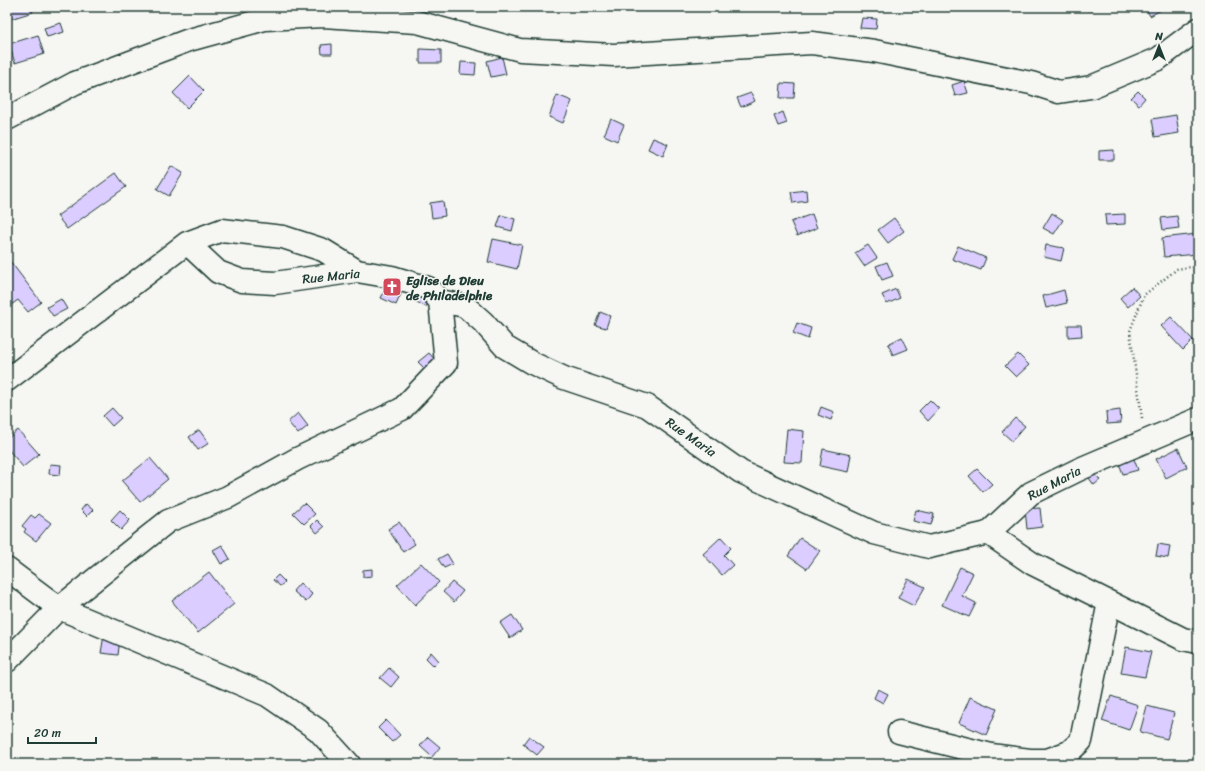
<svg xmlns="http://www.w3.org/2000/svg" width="1205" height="771" viewBox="0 0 1205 771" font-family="Sriracha,sans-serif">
	<rect width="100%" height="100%" fill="#f6f6f2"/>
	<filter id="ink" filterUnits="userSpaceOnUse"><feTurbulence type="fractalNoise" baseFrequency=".025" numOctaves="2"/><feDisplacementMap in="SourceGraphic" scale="8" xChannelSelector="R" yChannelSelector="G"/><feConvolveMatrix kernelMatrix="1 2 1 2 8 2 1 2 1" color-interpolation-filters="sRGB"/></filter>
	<g filter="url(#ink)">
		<path fill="#dbcdff" stroke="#1f3d34" d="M7 7H31L33 12 7 20Z
			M1075 7H1093L1092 11Z
			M1145 7H1159L1161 10 1150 16Z
			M862 18 877 19 876 29 860 28Z
			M61 23 64 32 47 37 44 28Z
			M38 35 44 54 15 63 9 44Z
			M332 44V54H322L321 45Z
			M420 49 441 50V63H420Z
			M502 57 506 74 491 77 487 61Z
			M461 62 476 63 475 75 460 74Z
			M190 76 204 91 187 108 173 93Z
			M964 81 968 93 955 96 952 85Z
			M781 83 795 84 794 98H780Z
			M1138 91 1145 98 1139 105 1131 98Z
			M751 93 755 101 741 107 737 98Z
			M557 95 572 101 563 123 549 117Z
			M783 112 787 123 778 126 774 116Z
			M1176 115 1179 133 1155 137 1152 119Z
			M611 119 624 125 617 141 604 135Z
			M653 138 668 144 663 156 648 149Z
			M1114 150V160H1099V151Z
			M171 166 183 173 169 196 157 189Z
			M116 173 126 187 67 229 57 216Z
			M806 190 807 201 793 203 791 192Z
			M443 201 445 216 432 218 430 203Z
			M1052 213 1063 220 1054 234 1043 228Z
			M812 214 817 228 797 236 791 222Z
			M1125 214V224L1106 225 1105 215Z
			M501 215 515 219 512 231 497 227Z
			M1177 216 1179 228 1163 230 1161 218Z
			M894 218 904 231 888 243 878 230Z
			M1197 234 1198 254 1164 257 1162 238Z
			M493 239 522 245 517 269 488 262Z
			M868 245 877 258 864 266 855 253Z
			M1046 245 1064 248 1061 261 1044 257Z
			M958 246 986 258 981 270 952 259Z
			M7 257 41 302 28 312 18 300 7 308Z
			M887 262 893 276 882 280 876 266Z
			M390 280 404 287 396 305 381 298Z
			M422 287 433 293 426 307 415 301Z
			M1132 287 1140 296 1128 307 1120 298Z
			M896 289 900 298 887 304 882 295Z
			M1064 290 1067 303 1046 308 1043 296Z
			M61 299 67 309 53 316 47 307Z
			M600 312 610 316 606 328 595 325Z
			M1171 317 1193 340 1183 350 1161 326Z
			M797 323 811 328 808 339 793 333Z
			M1068 325H1081L1082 336 1068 337Z
			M902 337 908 349 893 355 888 344Z
			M429 353 436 361 425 369 418 362Z
			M1018 354 1029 365 1016 377 1005 366Z
			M930 400 939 409 928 421 919 411Z
			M821 407 834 412 831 420 818 415Z
			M112 408 121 418 112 426 103 416Z
			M1120 410 1121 423 1107 424 1106 412Z
			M298 413 308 426 298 434 288 422Z
			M1015 418 1025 426 1012 441 1002 432Z
			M787 429 804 431 802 463 784 462Z
			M18 430 39 454 23 467 7 448V439Z
			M199 430 209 443 198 450 189 437Z
			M1178 448 1187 467 1166 478 1156 459Z
			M823 449 851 455 848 472 820 466Z
			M150 458 168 479 140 502 122 481Z
			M1134 459 1138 470 1123 474 1119 463Z
			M50 464 61 465 60 475 49 474Z
			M977 469 992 484 983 492 969 476Z
			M1092 469 1100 480 1094 485 1086 474Z
			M304 503 315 514 304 524 293 513Z
			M86 504 93 510 87 516 81 510Z
			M1040 508 1042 527 1027 529 1025 509Z
			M120 510 130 520 121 530 111 520Z
			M916 510 934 514 931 525 913 521Z
			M39 514 51 523 36 541 24 532 26 529 22 526 31 515 35 518Z
			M317 520 324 527 317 533 311 526Z
			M399 522 415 544 403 552 388 529Z
			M721 537 731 548 724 555 733 565 722 575 703 554Z
			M800 538 820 551 807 569 788 556Z
			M1158 544 1170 546 1168 558 1156 556Z
			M222 545 230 559 221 564 213 550Z
			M447 554 453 564 444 568 438 559Z
			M421 563 439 582 415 605 397 585Z
			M960 567 973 573 962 596 976 603 969 617 942 605Z
			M372 569V576L363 577V570Z
			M209 572 234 604 198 633 172 601Z
			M278 575 285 582 280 586 273 580Z
			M908 579 925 587 914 606 898 598Z
			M452 582 463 591 454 602 443 592Z
			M300 583 312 594 306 602 293 591Z
			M512 615 522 630 510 638 500 623Z
			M105 629 121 631 118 655 101 653Z
			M1126 647 1151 652 1145 677 1121 673Z
			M431 652 439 661 434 666 426 658Z
			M389 668 399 677 391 687 380 678Z
			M878 689 888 694 883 703 874 698Z
			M1111 696 1138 705 1129 730 1102 721Z
			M970 697 997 709 986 735 959 723Z
			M1147 706 1174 713 1167 739 1140 732Z
			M386 720 400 735 392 742 378 728Z
			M529 736 544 747 537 755 523 744Z
			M428 737 440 747 432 757 420 746Z"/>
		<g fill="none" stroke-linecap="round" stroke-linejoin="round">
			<g stroke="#1f3d34" stroke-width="25">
				<path id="minor" d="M7 119 75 83 189 40 265 19 323 16 417 22 520 50 614 55 812 43 874 51 1031 83 1059 92 1091 87 1158 59 1198 29
					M187 243 218 272 242 281 275 283 357 271 392 277 428 288 440 301 465 306 483 322 505 347 532 363 564 378 647 406 741 472 874 533 929 547 988 533 1031 493 1080 469 1198 419
					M7 380 187 243 222 230 283 237 323 250 357 271
					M988 533 1033 564 1183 639 1198 642
					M7 569 59 608 267 695 318 730 349 764
					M7 661 59 608 168 521 228 497 297 459 402 409 446 363 440 301
					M899 732 991 755 1030 760H1047L1069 752 1081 741 1109 602"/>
			</g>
			<path stroke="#1f3d34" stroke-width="2.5" stroke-dasharray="1 3" stroke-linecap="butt" d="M1142 418 1130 331 1144 295 1177 269 1198 266"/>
			<use href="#minor" stroke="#f6f6f2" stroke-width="22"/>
		</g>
	</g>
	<defs>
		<g id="church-square" transform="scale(1)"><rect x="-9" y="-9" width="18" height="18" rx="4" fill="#d1495b" stroke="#f6f6f2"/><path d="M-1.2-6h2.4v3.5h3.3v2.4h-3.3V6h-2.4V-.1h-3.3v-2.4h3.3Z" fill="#fff"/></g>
	</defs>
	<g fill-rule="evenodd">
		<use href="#church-square" x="392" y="287"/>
	</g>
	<g text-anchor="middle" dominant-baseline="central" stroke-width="3" stroke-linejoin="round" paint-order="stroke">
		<g font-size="13" fill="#1f3d34" stroke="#f6f6f2">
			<text transform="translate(331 276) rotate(-6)">Rue Maria</text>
			<text transform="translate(691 437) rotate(35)">Rue Maria</text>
			<text transform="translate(1054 483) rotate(-28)">Rue Maria</text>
		</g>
		<g font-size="13" font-weight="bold" fill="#1f3d34" stroke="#f6f6f2" text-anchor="start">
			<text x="406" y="280">Eglise de Dieu<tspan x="406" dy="15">de Philadelphie</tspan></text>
		</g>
	</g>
	<rect width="1205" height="771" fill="none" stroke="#f6f6f2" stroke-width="24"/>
	<rect x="12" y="12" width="1181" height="747" fill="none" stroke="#1f3d34" stroke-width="1.5" filter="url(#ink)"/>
	<g transform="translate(1159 46)" stroke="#f6f6f2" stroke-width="3" paint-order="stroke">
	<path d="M0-3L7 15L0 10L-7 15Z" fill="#1f3d34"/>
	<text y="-6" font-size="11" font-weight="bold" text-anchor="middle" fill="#1f3d34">N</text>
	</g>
	<path d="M28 737v6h68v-6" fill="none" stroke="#1f3d34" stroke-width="2"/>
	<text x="34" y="737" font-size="12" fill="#1f3d34" stroke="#f6f6f2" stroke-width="3" paint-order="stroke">20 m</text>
</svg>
